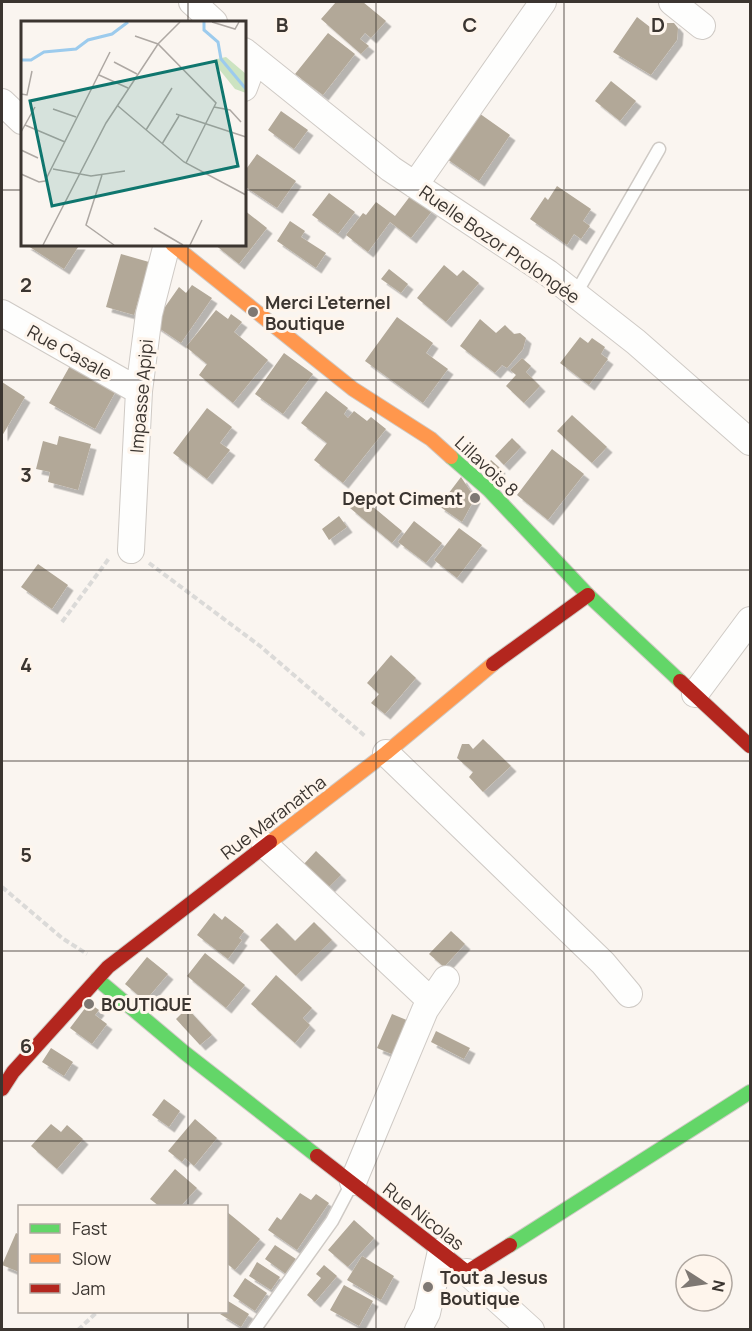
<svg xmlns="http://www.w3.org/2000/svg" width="752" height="1331" viewBox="0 0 752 1331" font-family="Manrope,sans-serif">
	<defs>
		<filter id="shadow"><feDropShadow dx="5.5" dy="5.5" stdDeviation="0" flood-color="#0004"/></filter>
	</defs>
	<rect width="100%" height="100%" fill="#faf5f0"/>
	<path fill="#b2a898" filter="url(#shadow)" d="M336 2H363L386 21 371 38 365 33 360 39 369 46 361 54 321 19Z
		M637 17 659 34 664 23H674L678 28 677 40 651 75 613 52Z
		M328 33 355 54 323 95 295 74Z
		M611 81 636 101 620 121 595 101Z
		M281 111 308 130 294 149 268 130Z
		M476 111 510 135 479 181 444 157Z
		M257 154 296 181 277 208 244 186V172Z
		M557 186 591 209 583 221 590 226 581 239 574 234 567 245 530 219 545 197 548 200Z
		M329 193 355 212 338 234 312 215Z
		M411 195 432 211 411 238 390 222 368 252 346 235 363 213 366 215 376 202 395 216Z
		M244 210 267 228 239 264 214 244H244Z
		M290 221 305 231 301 237 326 253 316 268 277 241Z
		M25 244H80L64 269Z
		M121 254 149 262 134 315 106 307Z
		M444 265 457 276 463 270 479 283 446 322 417 298Z
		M389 269 408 284 401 293 381 279Z
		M192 285 212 298 181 343 153 324 179 287 186 293Z
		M216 310 228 319 231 314 242 322 234 332 268 360 233 403 199 375 207 364 186 347Z
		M397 317 433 343 426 353 448 369 423 403 365 361Z
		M480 319 496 333 505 325 514 334 520 333 526 338 523 349 507 368 502 365 495 373 460 346Z
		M580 337 588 343 592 338 605 347 601 354 608 359 589 385 560 363Z
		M284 353 313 374 283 414 255 394Z
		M522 358 531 366 526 372 540 386 524 403 506 386 516 375 510 370Z
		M71 364 117 389 95 429 49 403Z
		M2 382 25 397 2 436Z
		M326 391 348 408 344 414 348 418 354 411 367 421 371 417 386 429 343 483 314 460 327 443 301 423Z
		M207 408 232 427 220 443 230 450 207 479 173 453Z
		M572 415 607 447 592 463 557 431Z
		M59 436 91 444 78 490 48 482 50 472 36 469 43 441 57 445Z
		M512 438 521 447 504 465 495 456Z
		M552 449 584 474 548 520 517 495Z
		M491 460 500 468 493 477 484 469Z
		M461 477 475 498 462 522 439 506Z
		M360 496 402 531 392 543 350 508Z
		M339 516 347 527 329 540 322 529Z
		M414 521 442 543 426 563 398 542Z
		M459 528 482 545 457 578 434 560Z
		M38 564 68 585 52 609 21 587Z
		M391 655 416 678 385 714 371 703 379 694 367 683Z
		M483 739 511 766 483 792 469 777 473 772 457 758 462 744H469L473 749Z
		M316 851 341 875 327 889 303 865Z
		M214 913 222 920 225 916 244 931 239 938 242 940 228 959 197 935Z
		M314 922 332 940 296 976 260 940 277 923 295 941Z
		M451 931 465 944 444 967 429 954Z
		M205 953 245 985 226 1008 187 976Z
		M147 957 168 974 145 1001 125 984Z
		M276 975 312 1008 303 1018 310 1025 295 1043 251 1004Z
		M89 1003 99 1010 95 1015 107 1024 92 1044 70 1028Z
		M187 1008 212 1035 200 1045 176 1019Z
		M392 1014 409 1021 394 1055 377 1048Z
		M436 1031 470 1048 464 1059 431 1042Z
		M51 1048 73 1062 64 1076 42 1062Z
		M164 1099 180 1111 169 1127 152 1115Z
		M195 1119 217 1138 194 1166 185 1158 182 1162 168 1151Z
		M51 1124 61 1132 67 1125 83 1139 57 1169 31 1146Z
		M175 1169 197 1188 181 1206H159L150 1199Z
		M300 1193 311 1200 316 1194 329 1203 297 1250 268 1230 277 1217 281 1220Z
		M226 1211 260 1239 235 1270 226 1263Z
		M354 1220 374 1238 348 1267 328 1250Z
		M16 1233 20 1235 19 1272 2 1265Z
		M275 1245 296 1259 286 1274 265 1259Z
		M362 1256 394 1276 381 1300 347 1280Z
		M257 1262 280 1277 271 1290 249 1276Z
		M324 1265 337 1276 315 1302 307 1295 321 1278 316 1274Z
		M245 1278 267 1293 255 1311 233 1296Z
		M344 1285 373 1301 359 1326 330 1310Z
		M228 1301 249 1314 241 1327 220 1314 226 1312Z"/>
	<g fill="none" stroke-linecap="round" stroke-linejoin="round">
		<g stroke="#cfcac5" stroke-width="15">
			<path id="lane" d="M575 295 659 149
				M254 1330 332 1221 352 1183"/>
		</g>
		<g stroke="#cfcac5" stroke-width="28">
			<path id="street" d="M192 2 214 22
				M672 2 702 26
				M244 51 391 169 548 273 636 342 750 442
				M244 88 254 61
				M2 102 22 121
				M415 185 543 2
				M2 313 139 391
				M131 550 139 391 149 314 167 244
				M695 694 750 620
				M386 753 603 963 629 994
				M265 845 431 1001
				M353 1182 425 1010 446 979
				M467 1272 531 1330
				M418 1330 427 1313 441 1251"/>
		</g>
		<g stroke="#cfcac5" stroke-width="16">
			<path id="fast" d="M451 457 489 490 588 595 680 681
				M97 979 185 1053 317 1156
				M510 1245 750 1092"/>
		</g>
		<g stroke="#cfcac5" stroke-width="16">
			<path id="slow" d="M172 244 353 389 431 439 451 457
				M270 842 386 753 493 664"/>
		</g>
		<g stroke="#cfcac5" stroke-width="16">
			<path id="jam" d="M493 664 588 595
				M680 681 750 746
				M2 1089 13 1072 108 967 270 842
				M317 1156 467 1272 510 1245"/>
		</g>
		<path stroke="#dbdad8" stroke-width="4" stroke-dasharray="6 3" stroke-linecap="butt" d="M149 563 260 646 365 736
			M62 622 110 557
			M2 887 62 938 87 954
			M78 1330 97 1312"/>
		<use href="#lane" stroke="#fefefd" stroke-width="12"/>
		<use href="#street" stroke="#fefefd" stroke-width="26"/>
		<use href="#fast" stroke="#63d668" stroke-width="14"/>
		<use href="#slow" stroke="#ff974d" stroke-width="14"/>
		<use href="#jam" stroke="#b3261e" stroke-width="14"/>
	</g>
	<path fill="none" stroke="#3b3530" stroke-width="1.5" stroke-opacity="0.55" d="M188 2V22M376 2V1330M564 2V1330M2 190H22M244 190H750M188 244V1206M2 380H750M2 570H750M2 761H750M2 951H750M2 1141H750M188 1312V1330"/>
	<g fill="#7e7873" stroke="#fef5ec" stroke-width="2">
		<circle cx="253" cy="312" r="6"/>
		<circle cx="475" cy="498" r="6"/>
		<circle cx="89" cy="1004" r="6"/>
		<circle cx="428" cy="1287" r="6"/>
	</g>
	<g text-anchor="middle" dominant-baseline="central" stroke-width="6" stroke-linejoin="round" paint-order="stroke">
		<g font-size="18" fill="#3b3530" stroke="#fef5ec">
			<text transform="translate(500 244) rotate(35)">Ruelle Bozor Prolongée</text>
			<text transform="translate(70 352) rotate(29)">Rue Casale</text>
			<text transform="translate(141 396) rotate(-85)">Impasse Apipi</text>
			<text transform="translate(487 466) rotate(43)">Lillavois 8</text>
			<text transform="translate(273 817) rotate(-37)">Rue Maranatha</text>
			<text transform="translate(424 1216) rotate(38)">Rue Nicolas</text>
		</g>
		<g font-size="18" font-weight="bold" fill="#3b3530" stroke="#fef5ec" text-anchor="start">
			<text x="265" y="302">Merci L'eternel<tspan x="265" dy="21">Boutique</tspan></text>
			<text x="463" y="498" text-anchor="end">Depot Ciment</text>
			<text x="101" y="1004">BOUTIQUE</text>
			<text x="440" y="1277">Tout a Jesus<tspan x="440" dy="21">Boutique</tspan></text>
		</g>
	</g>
	<g transform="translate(21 21)">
		<rect width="225" height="225" fill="#faf5f0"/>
		<path d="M205 36 225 53V72L214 68 194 43 196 38Z" fill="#cce3c1"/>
		<path fill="none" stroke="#9ccbed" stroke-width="3" d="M183 1V9L197 21 200 38 225 68M0 39H10L23 31 55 28 67 19 91 13 107 1"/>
		<path fill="none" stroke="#aea8a3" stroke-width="1.5" d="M191 1 214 8 218 1M114 15 137 23 195 82 165 142M93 41 116 53M78 54 107 67M0 73 6 74 11 50M97 85 163 141 225 174M193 86 209 89 220 101M32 88 55 96M155 93 225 116M4 104 44 121M125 109 151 67M0 111 14 86M141 123 158 95M0 129 17 137M32 148 70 155 104 150M0 153 18 161 24 160 89 31M81 154 65 204 93 224M133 207 162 224M22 224 85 102 137 23 159 1M169 224 181 199"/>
		<path fill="#0f766e" fill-opacity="0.15" stroke="#0f766e" stroke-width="3" d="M195 40 217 145 31 185 9 80Z"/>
		<rect width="225" height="225" fill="none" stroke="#3b3530" stroke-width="3"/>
	</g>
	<g font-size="20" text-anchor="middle" font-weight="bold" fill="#3b3530" stroke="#fef5ec" stroke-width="6" stroke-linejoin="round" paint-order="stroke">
		<text x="282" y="32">B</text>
		<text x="470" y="32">C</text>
		<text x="658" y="32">D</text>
		<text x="26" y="292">2</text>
		<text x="26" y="482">3</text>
		<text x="26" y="672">4</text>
		<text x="26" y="862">5</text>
		<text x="26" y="1053">6</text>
	</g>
	<rect width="752" height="1331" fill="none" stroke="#3b3530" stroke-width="6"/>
	<rect x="18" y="1205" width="210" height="108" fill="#fef5ec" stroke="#b0a8a1" stroke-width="1.5"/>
	<rect x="30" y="1224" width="30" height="9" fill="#63d668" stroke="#b0a8a1" stroke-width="1.5"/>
	<text x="72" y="1235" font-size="18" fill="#3b3530">Fast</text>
	<rect x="30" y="1254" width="30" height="9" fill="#ff974d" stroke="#b0a8a1" stroke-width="1.5"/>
	<text x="72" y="1265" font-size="18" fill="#3b3530">Slow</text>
	<rect x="30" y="1284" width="30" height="9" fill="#b3261e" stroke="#b0a8a1" stroke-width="1.5"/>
	<text x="72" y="1295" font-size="18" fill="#3b3530">Jam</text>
	<g transform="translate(704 1283) rotate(102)"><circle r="28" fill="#fef5ec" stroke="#b0a8a1" stroke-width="1.5"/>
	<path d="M0-4.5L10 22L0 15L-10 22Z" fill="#7e7873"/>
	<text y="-9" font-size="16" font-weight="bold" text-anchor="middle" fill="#3b3530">N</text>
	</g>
</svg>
